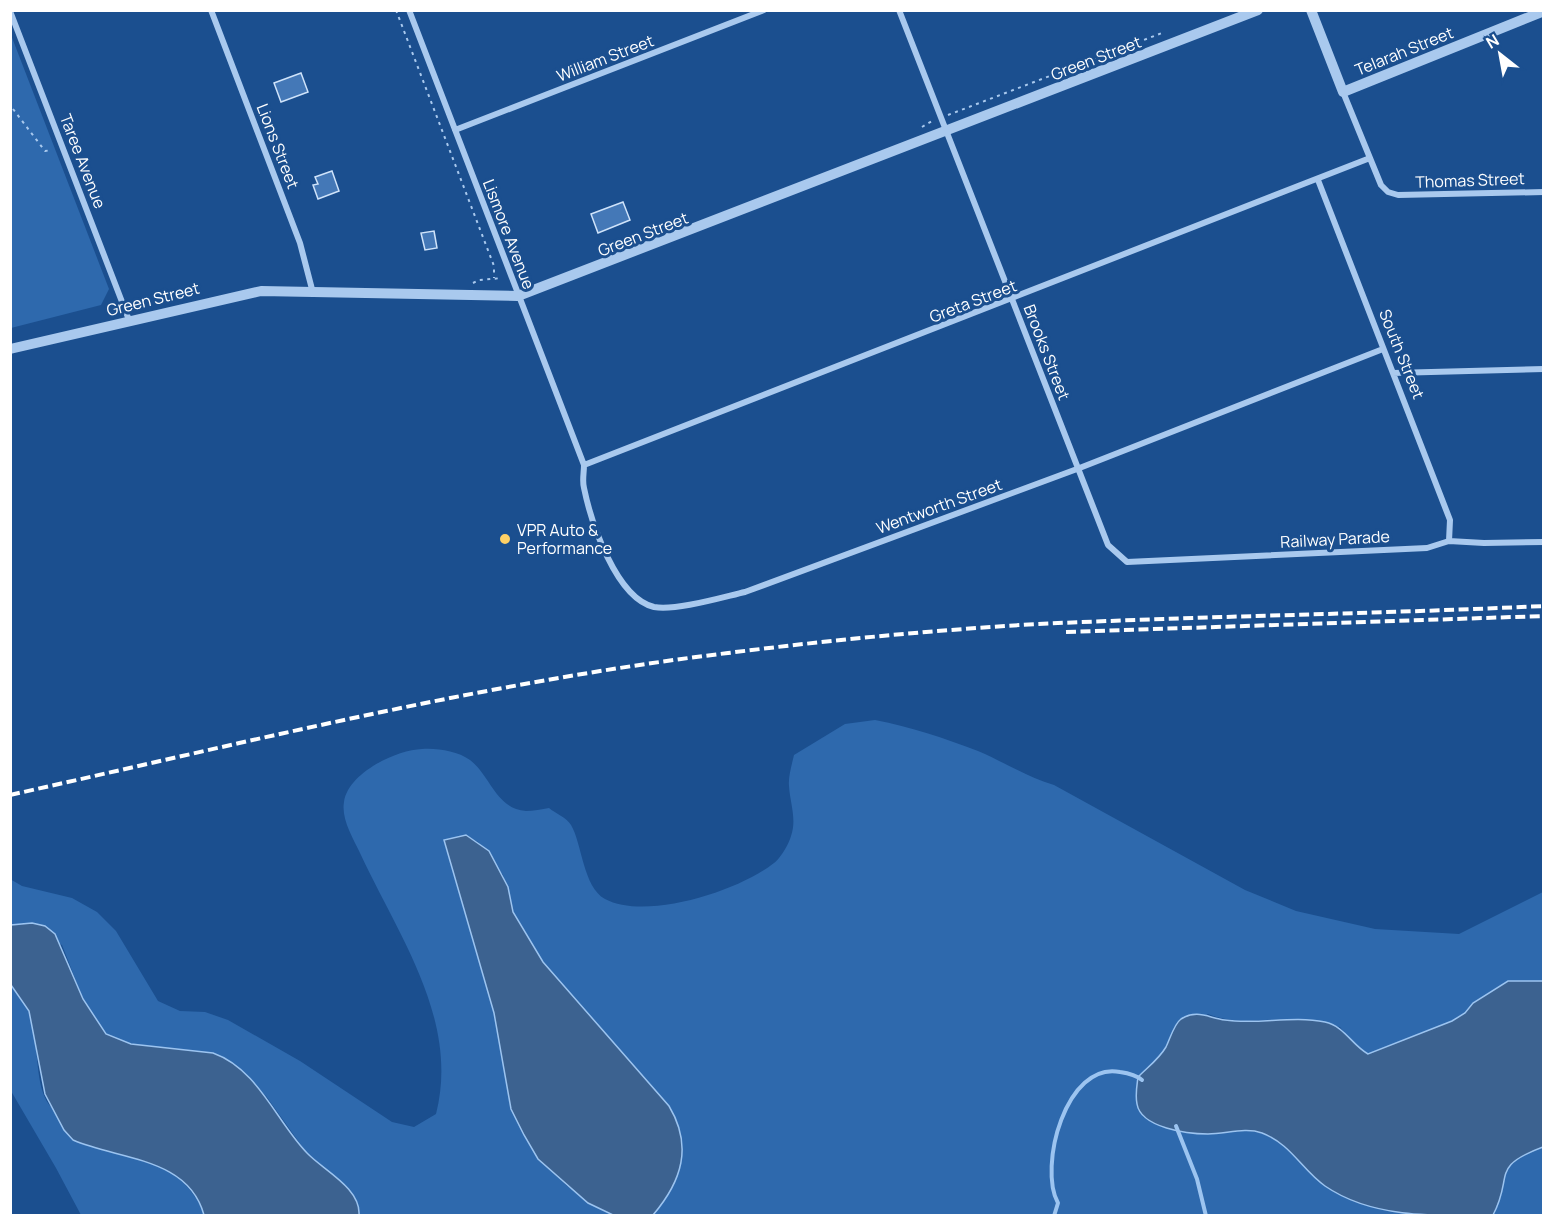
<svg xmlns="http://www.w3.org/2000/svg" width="1554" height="1226" viewBox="0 0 1554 1226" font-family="Manrope,sans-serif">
	<rect width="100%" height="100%" fill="#1b4f8f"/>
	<path fill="#2e69ad" d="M11 35 109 289 101 305 11 328Z
		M875 720C911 727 944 738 978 751 1004 762 1027 777 1054 785L1245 890 1296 911 1375 929 1459 934 1543 892V981H1508L1473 1003 1465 1013 1452 1021 1368 1054 1356 1048 1340 1027C1324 1025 1308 1021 1293 1020 1263 1018 1237 1026 1208 1014L1167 1045 1159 1057 1138 1077 1143 1117C1163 1127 1187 1134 1209 1134 1227 1134 1246 1127 1263 1134 1292 1145 1303 1171 1326 1186 1352 1204 1386 1208 1416 1215H653C682 1181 693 1146 669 1106L543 962 513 912 503 875 478 842 466 836 444 841 494 1013 511 1109 538 1159 567 1186 613 1215H359L354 1198 345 1186 306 1152 266 1096 213 1053 131 1044 106 1034 83 999 62 945 19 924 11 925 10 879 22 886 72 898 97 912 116 931 158 1001 180 1011 205 1012 228 1020 300 1061 392 1122 414 1127 436 1114C460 1020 398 935 360 853 353 838 341 819 344 802 348 773 396 750 422 749 438 748 457 751 470 760 490 775 496 809 526 811 533 811 542 809 549 808 555 813 567 818 571 825 582 843 583 887 605 899 646 921 739 891 774 863 780 859 789 844 791 836 797 819 790 803 789 786 788 777 792 764 794 755L845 724Z
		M11 985C48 1014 27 1083 52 1108 62 1117 104 1149 115 1153 126 1158 140 1158 151 1162 174 1170 197 1192 204 1215H81L56 1168 11 1091Z
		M1543 1147V1215L1493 1216C1514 1176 1489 1167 1543 1147Z"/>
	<path fill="#3c6290" stroke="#9cc4f0" stroke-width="1.5" d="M466 835 489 851 508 887 513 912 543 962 669 1106C693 1146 682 1181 653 1215H613L588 1203 538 1159 524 1135 511 1109 494 1013 444 840Z
		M32 923 45 926 55 934 83 999 106 1034 131 1044 213 1053C258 1069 276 1121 307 1153 323 1170 361 1188 359 1215H204C188 1157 119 1160 73 1140L64 1130 45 1094 29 1011 11 985V925Z
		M1508 981H1543V1147C1489 1167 1514 1176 1493 1215 1438 1216 1373 1219 1325 1186 1302 1170 1291 1144 1262 1133 1245 1127 1226 1134 1208 1134 1188 1134 1141 1128 1137 1104 1135 1095 1137 1085 1138 1077 1148 1067 1159 1059 1166 1047 1170 1039 1174 1024 1181 1019 1197 1009 1209 1018 1225 1020 1258 1025 1292 1015 1325 1022 1344 1026 1352 1045 1368 1054L1452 1021 1465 1013 1473 1003Z"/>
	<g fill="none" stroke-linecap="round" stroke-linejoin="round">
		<path stroke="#9cc4f0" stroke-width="4" d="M1176 1126 1197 1179 1206 1216
			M1054 1216 1058 1203C1038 1167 1066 1061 1120 1072 1127 1073 1136 1075 1142 1080"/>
	</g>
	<path fill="#4478b7" stroke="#cfe3fa" stroke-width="1.5" d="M301 73 308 92 281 102 274 83Z
		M332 171 339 191 318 199 313 185 318 184 315 177Z
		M623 202 630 220 598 233 591 214Z
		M434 231 437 248 425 250 421 233Z"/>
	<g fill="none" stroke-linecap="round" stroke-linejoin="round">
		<path stroke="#a9c9ee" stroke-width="2" stroke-dasharray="3 4.5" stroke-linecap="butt" d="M396 10 494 266V278
			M13 109 45 151 52 150
			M948 115 1162 33
			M922 127 932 121
			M473 283 479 280 502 278"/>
		<path stroke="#a9c9ee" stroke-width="6" d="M211 10 300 243 313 293
			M409 10 584 465C584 473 582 481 584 488 591 522 616 598 654 607 676 611 723 597 745 592L1077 469 1383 349
			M899 10 1108 545 1127 562 1427 548 1449 541 1484 543 1544 542
			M10 11 129 320
			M1343 92 1381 185 1388 192 1398 195 1544 192
			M455 130 764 10
			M1318 180 1450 520 1449 541
			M1393 373 1544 369
			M584 465 1370 158"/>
		<path stroke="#a9c9ee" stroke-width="10" d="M1311 10 1343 92 1544 11
			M10 349 261 291 518 296 1258 10"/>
		<path stroke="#fff" stroke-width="4" stroke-dasharray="10 4.5" stroke-linecap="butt" d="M1066 632 1544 616
			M10 795C248 742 486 682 728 653 831 640 934 630 1038 624 1206 616 1375 614 1544 606"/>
	</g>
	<circle fill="#ffd166" stroke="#1b4f8f" stroke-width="2" cx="505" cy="539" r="6"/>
	<g text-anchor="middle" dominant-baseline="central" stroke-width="6" stroke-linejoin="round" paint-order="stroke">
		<g font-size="16" fill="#fff" stroke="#1b4f8f">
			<text transform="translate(1404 51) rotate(-22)">Telarah Street</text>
			<text transform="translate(605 58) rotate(-21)">William Street</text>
			<text transform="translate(1096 58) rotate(-21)">Green Street</text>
			<text transform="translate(278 146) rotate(69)">Lions Street</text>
			<text transform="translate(83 161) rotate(69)">Taree Avenue</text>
			<text transform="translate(1470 180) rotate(-2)">Thomas Street</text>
			<text transform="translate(509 234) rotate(69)">Lismore Avenue</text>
			<text transform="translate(643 234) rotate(-21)">Green Street</text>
			<text transform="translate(153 299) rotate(-14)">Green Street</text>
			<text transform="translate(973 301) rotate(-21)">Greta Street</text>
			<text transform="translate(1047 352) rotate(69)">Brooks Street</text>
			<text transform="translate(1402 354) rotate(68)">South Street</text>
			<text transform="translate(939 506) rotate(-20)">Wentworth Street</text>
			<text transform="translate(1335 539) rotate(-3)">Railway Parade</text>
		</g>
		<g font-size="16" fill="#fff" stroke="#1b4f8f" text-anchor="start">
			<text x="517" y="530">VPR Auto &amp;<tspan x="517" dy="18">Performance</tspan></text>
		</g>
	</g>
	<rect width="1554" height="1226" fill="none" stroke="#ffffff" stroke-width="24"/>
	<g transform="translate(1500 54) rotate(329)" stroke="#1b4f8f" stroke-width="4.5" paint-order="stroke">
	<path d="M0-4.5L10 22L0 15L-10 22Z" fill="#ffffff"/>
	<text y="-9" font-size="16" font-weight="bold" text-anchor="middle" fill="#ffffff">N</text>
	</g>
</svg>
